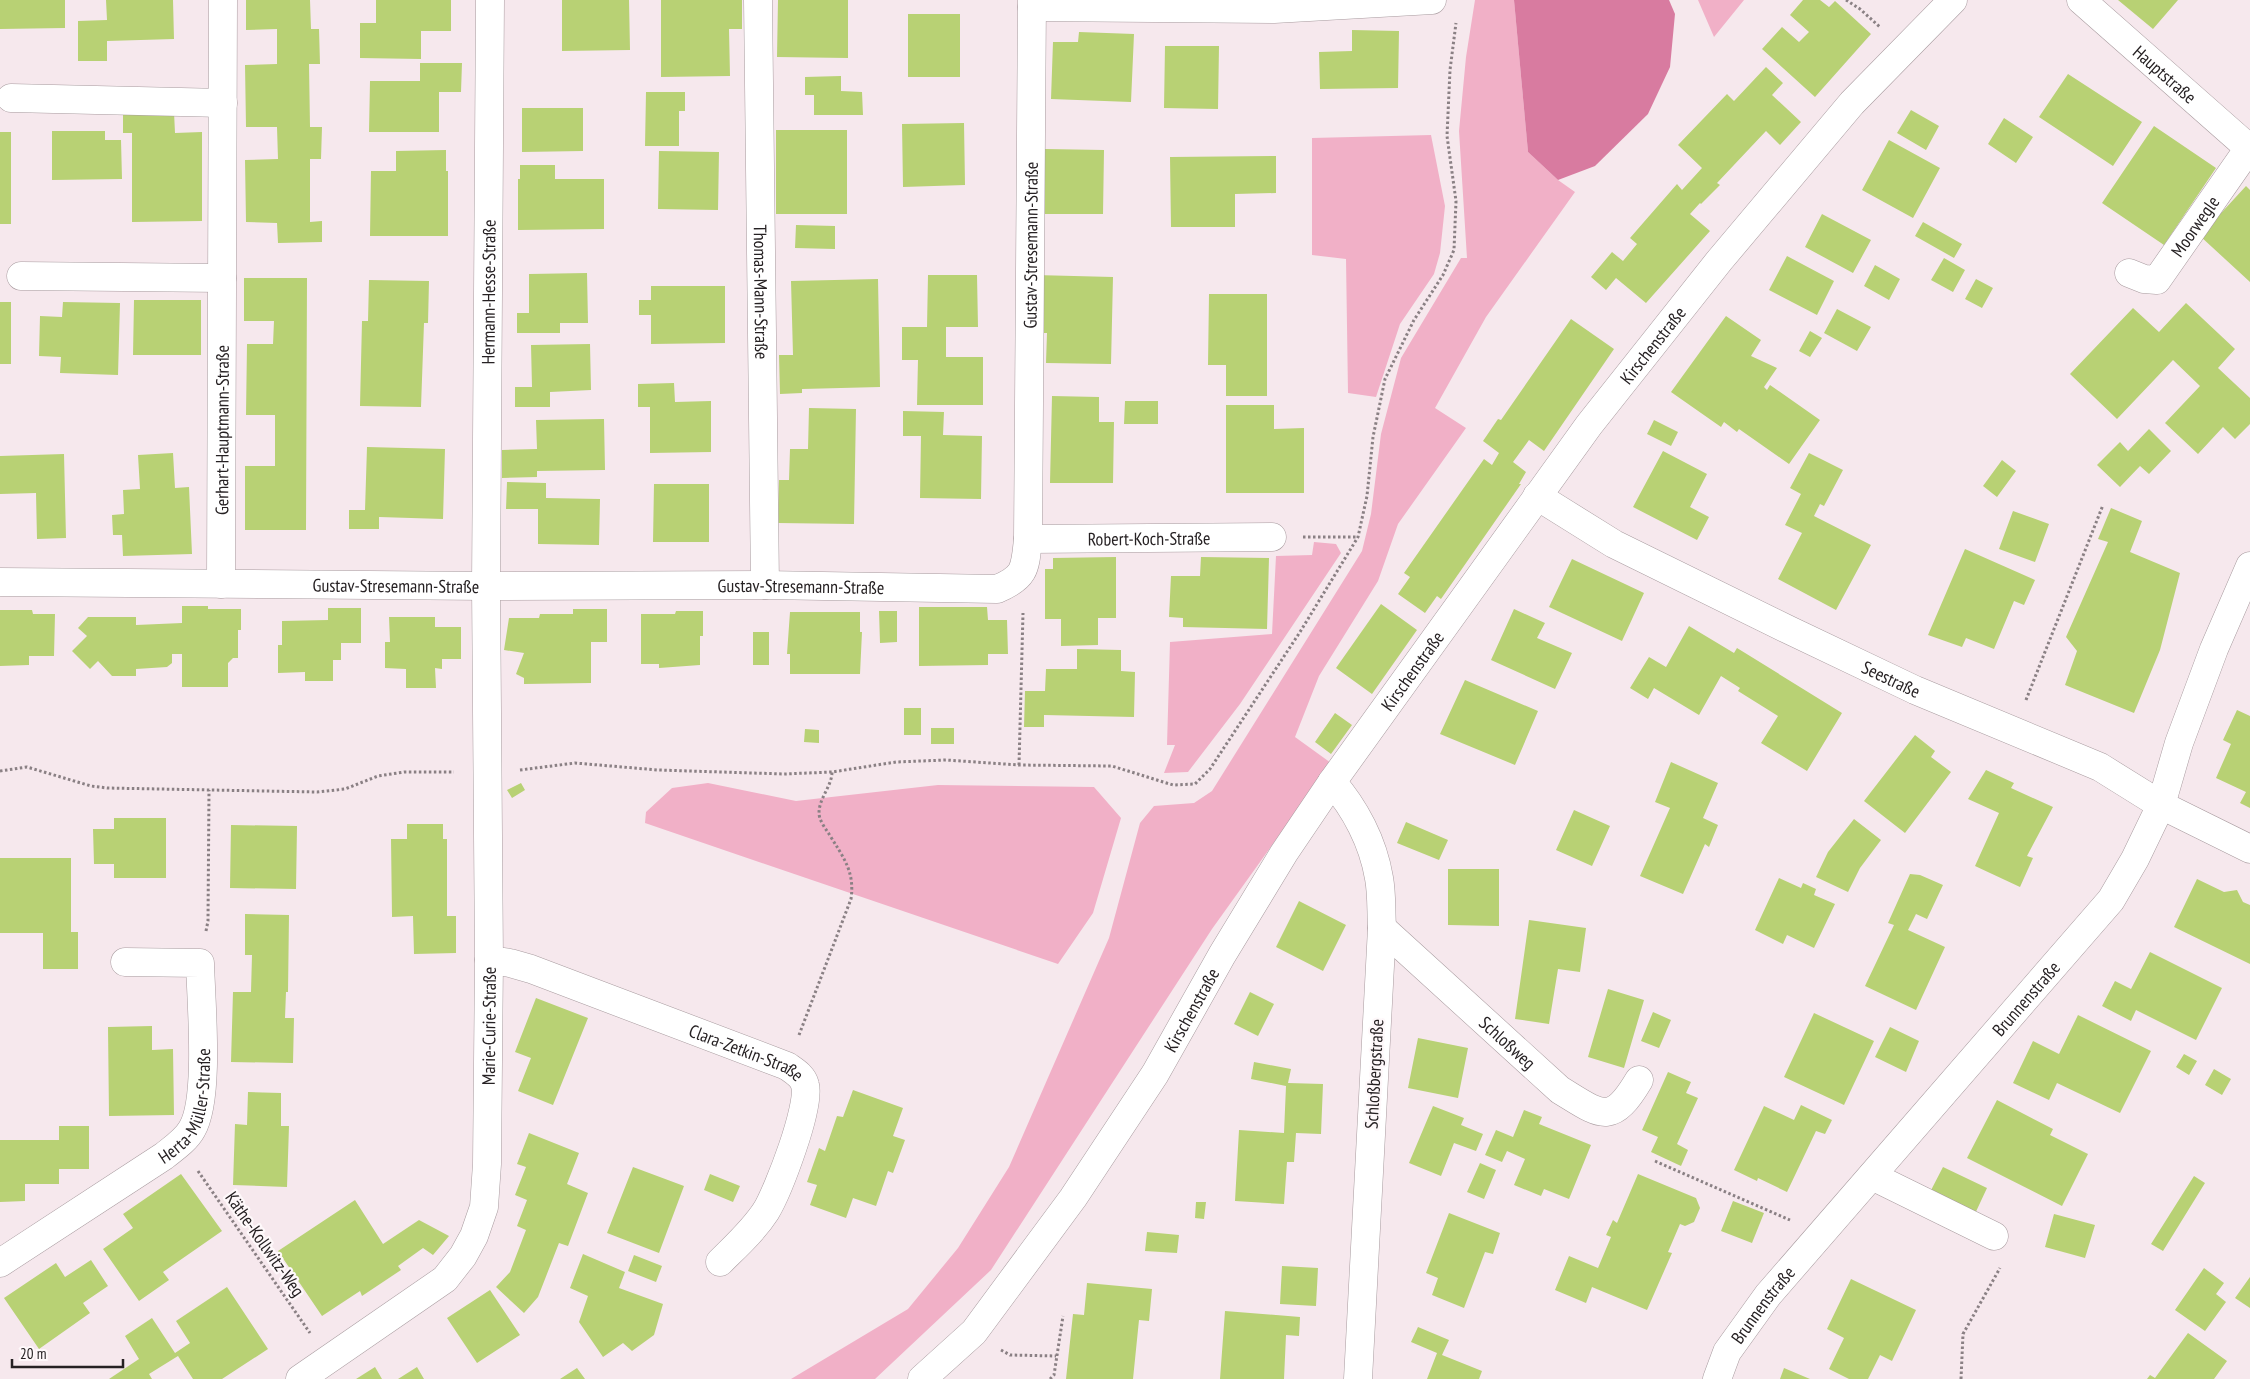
<svg xmlns="http://www.w3.org/2000/svg" width="2250" height="1379" viewBox="0 0 2250 1379" font-family="'PT Sans Narrow',sans-serif">
	<rect width="100%" height="100%" fill="#f6e8ed"/>
	<path fill="#f1b0c7" d="M1475 0H1514L1528 152 1558 180 1575 192 1486 317 1435 408 1466 428 1398 524 1378 581 1319 676 1295 737 1331 763 1212 929 991 1270 875 1379H791L908 1309 958 1248 1009 1167 1109 938 1140 823 1154 806 1194 803 1212 791 1362 551 1371 514 1381 434 1401 358 1461 258H1467L1459 131 1466 57Z
		M1698 0H1744L1714 37Z
		M1431 135 1445 206 1440 253 1434 274 1400 324 1376 397 1348 393 1346 259 1312 255V138Z
		M1314 542 1336 544 1341 553 1240 704 1188 772 1164 773 1175 745H1167L1170 642 1272 634 1276 556 1312 555Z
		M708 783 796 801 938 785 1094 787 1121 818 1093 913 1058 964 645 823 646 812 672 788Z"/>
	<path fill="#d87ba0" d="M1514 0H1669L1675 14 1670 67 1648 114 1595 166 1558 180 1528 152Z"/>
	<path fill="#b8d174" d="M0 0H65V28L0 29Z
		M106 0H173L174 39 107 41V61H78V21L107 20Z
		M246 0H310L311 29H319L320 64H309L310 127H322L321 159H310V222L322 221V242L278 243 277 223 246 222 245 160 278 159 277 127H246L245 65 277 64V29L246 30Z
		M376 0H451V31H421V59L360 58V23H376Z
		M562 0H629L630 50 562 51Z
		M661 0H742V29H729L730 76 661 77Z
		M778 0H848V58L777 57Z
		M1803 0H1820L1829 7 1835 1 1871 34 1815 97 1762 49 1782 27 1799 42 1809 32 1790 15Z
		M2118 0H2178L2153 29Z
		M908 14H960V77H908Z
		M1352 30 1399 31 1398 88 1320 89 1319 52 1352 51Z
		M1079 32 1134 34 1131 102 1051 99 1053 42H1078Z
		M1165 46H1219L1218 109 1164 108Z
		M420 63H462L461 92H439V132H369L370 81H420Z
		M1766 67 1783 83 1772 95 1801 122 1780 145 1766 131 1717 183 1720 185 1701 204 1700 203 1690 214 1710 231 1646 303 1616 278 1606 290 1591 277 1612 252 1623 261 1637 244 1630 238 1677 184 1682 190 1702 168 1678 145 1727 94 1734 101Z
		M2068 74 2142 122 2113 166 2039 117Z
		M841 76V91L862 92 863 115H814V95H805V77Z
		M646 92H685V111H679V146H645Z
		M522 108H583V151L522 152Z
		M1911 110 1939 126 1926 150 1897 133Z
		M174 112 175 133 202 132V221L132 222V133H123V113Z
		M2004 118 2033 137 2016 163 1988 144Z
		M964 123 965 185 903 187 902 124Z
		M2154 126 2216 168 2164 245 2102 203Z
		M776 130H847V214H776Z
		M52 131H105V140H121L122 179 52 180Z
		M0 132H11V224H0Z
		M1889 140 1940 168 1913 218 1862 190Z
		M1045 149 1104 150 1103 214H1044Z
		M446 150V171H448V236H370L371 171H396V151Z
		M659 151 719 152 718 210 658 209Z
		M1276 156V193L1235 194V227H1171L1170 157Z
		M520 165H555V179H604V229L518 230V179H520Z
		M2246 186 2250 190V282L2200 236Z
		M1822 214 1871 240 1853 273 1805 247Z
		M1923 222 1962 244 1954 258 1915 236Z
		M796 225 835 226V249L795 248Z
		M1787 256 1834 281 1817 315 1769 290Z
		M1944 258 1965 270 1953 292 1931 280Z
		M1875 265 1900 279 1889 300 1864 286Z
		M587 273 588 323H560V333H517V313H529V274Z
		M928 275H977L978 327H946V357H983V405H917L918 360H902V327H927Z
		M1035 275 1113 277 1111 364 1046 363 1047 333H1034Z
		M244 278H307L306 530H245V466H275V415H246L247 344H273L274 321H244Z
		M878 279 880 387 802 389V393L780 394 779 355H793L791 281Z
		M1976 279 1993 288 1982 308 1965 299Z
		M369 280 429 281 428 323H424L421 407 360 406 362 321H368Z
		M651 286H725V343L651 344V315H639V300H651Z
		M1209 294H1267V396H1226V365H1208Z
		M134 300H201V355H133Z
		M0 302H11V364H0Z
		M63 302 120 303 118 375 60 373 61 357 39 356 40 316 62 317Z
		M2186 303 2235 349 2218 368 2250 398V424L2235 439 2223 427 2198 454 2165 423 2200 386 2173 360 2117 419 2070 374 2133 308 2159 332Z
		M1837 309 1871 327 1857 351 1824 333Z
		M1726 316 1761 340 1751 356 1777 368 1764 387 1767 390 1770 385 1820 420 1789 464 1739 429 1737 432 1724 422 1721 427 1671 392Z
		M1571 319 1614 349 1544 451 1529 440 1513 462 1526 472 1519 484H1521L1441 599 1437 596 1425 613 1398 594 1410 577 1404 573 1484 459 1492 465 1499 453 1483 441 1498 419 1501 420Z
		M1810 331 1822 338 1810 357 1799 351Z
		M590 344 591 390 550 392V407H515V387H532L531 345Z
		M674 383 675 402 711 401V452L650 453V407H638V384Z
		M1052 396 1099 397V422H1114L1113 483H1050Z
		M1125 401H1158V424H1124Z
		M1226 405H1274V429L1304 428V493H1226Z
		M809 408 856 409 854 524 778 523 779 480H789L790 449H808Z
		M903 411 944 412 943 435 982 436 981 499 920 498 921 436H903Z
		M604 419 605 470 537 471V477L502 478V450L537 449 536 420Z
		M1654 420 1678 432 1671 446 1647 434Z
		M2149 429 2171 451 2149 474 2140 466 2120 487 2097 465 2120 442 2128 451Z
		M367 447 445 449 443 519 379 517V529H349V510H365Z
		M1663 451 1707 474 1690 507 1709 517 1697 540 1633 507Z
		M173 453 175 488 189 487 192 554 123 556 122 535H113L112 515 124 514 123 490 140 489 138 455Z
		M1809 453 1843 470 1824 506 1820 504 1814 516 1871 545 1836 610 1778 579 1802 533 1785 525 1801 494 1790 488Z
		M64 454 66 538 37 539 36 493 0 494V456Z
		M2002 460 2016 471 1997 497 1983 486Z
		M507 482 546 483V498L600 499 599 545 538 544V509H506Z
		M654 484H709V542H653Z
		M2111 508 2142 521 2130 552 2180 573 2160 650 2134 713 2065 685 2077 651 2066 637 2108 542 2098 539Z
		M2013 511 2049 524 2035 562 1999 549Z
		M1965 549 2035 580 2024 605 2014 601 1994 649 1966 638 1962 647 1928 635Z
		M1116 557V618H1098V645L1061 646V619H1045V569H1053V558Z
		M1201 557 1269 558 1267 629 1183 627V618L1169 617 1171 576H1200Z
		M1572 559 1644 593 1622 641 1549 607Z
		M1381 604 1417 630 1372 694 1336 668Z
		M182 606H208V609H241V630H238V658H233L228 663V687H182V654H172V663L167 667 136 669V676H112L98 661 90 669 72 651 87 636 78 628 88 617H136V625L182 623Z
		M919 607H987L988 620H1007L1008 654H988V665L919 666Z
		M328 608H361V643H341V660H333V681H305V672L278 673V645H282V621L328 620Z
		M573 609H607V642H591V683L524 684V678L516 674 524 653 504 650 509 618H539L540 614H573Z
		M1514 609 1545 623 1537 638 1572 653 1555 689 1491 660Z
		M0 610H32L33 614H55L54 656H29V665L0 666Z
		M676 611H703V636H700V665L659 668V664H641V614H675Z
		M879 611H897V642L880 643Z
		M790 612H860V632H862L860 674H790V654H787Z
		M389 617H435V627H461V659H442V669L435 668 436 688H406V669L385 668V642H390Z
		M1689 626 1734 653 1737 648 1842 713 1807 771 1761 743 1778 716 1738 691 1740 688 1721 676 1699 715 1654 688 1648 699 1630 688 1649 657 1666 667Z
		M753 632H769V665H753Z
		M1077 649 1121 650V671L1135 672 1134 717 1044 715V727H1024L1025 691H1045L1046 669H1077Z
		M1465 680 1538 711 1515 765 1440 734Z
		M904 708H921V735H904Z
		M2237 710 2250 716V808L2240 803 2246 792 2216 778 2231 744 2223 740Z
		M1335 713 1352 725 1331 754 1315 742Z
		M931 728H954V744H931Z
		M805 729 819 730V743L804 742Z
		M1915 735 1935 751 1931 757 1951 772 1905 833 1864 801Z
		M1671 762 1718 783 1703 818 1718 825 1709 847 1705 844 1683 894 1640 876 1670 808 1655 802Z
		M1986 770 2014 783 2011 788 2053 807 2027 856 2033 858 2020 887 1975 866 1999 813 1968 799Z
		M521 783 525 790 512 798 507 790Z
		M1574 810 1610 826 1592 866 1556 850Z
		M114 818H166V878H114V864H94L93 829H114Z
		M1854 819 1881 840 1860 868 1848 892 1816 877 1828 852Z
		M1406 822 1448 840 1439 860 1397 843Z
		M407 824H443V839H447V916H456V953L414 954 413 916 392 917 391 839H407Z
		M231 825 297 826 296 889 230 888Z
		M0 858H71V932H78V969H43V933H0Z
		M1448 869H1499V926L1448 925Z
		M1910 874 1920 875 1943 885 1927 919 1916 914 1908 930 1945 947 1916 1010 1865 986 1894 925 1888 923Z
		M1779 878 1801 888 1803 883 1816 889 1814 895 1835 904 1814 948 1787 935 1783 944 1755 930Z
		M2197 879 2224 892 2237 890 2243 902 2250 905V964L2174 927Z
		M1299 901 1346 925 1323 971 1276 947Z
		M245 914 289 915 288 992H286L285 1018H294L293 1063 231 1062 233 992H251L252 955H245Z
		M1529 920 1586 928 1580 972 1558 969 1549 1024 1515 1019Z
		M2150 952 2222 988 2196 1040 2136 1010 2131 1021 2102 1006 2115 981 2131 989Z
		M1608 989 1644 1000 1624 1068 1588 1057Z
		M1250 992 1274 1004 1258 1036 1234 1024Z
		M536 998 588 1018 553 1105 518 1091 531 1058 515 1052Z
		M1653 1012 1671 1020 1659 1048 1641 1041Z
		M1814 1013 1874 1041 1844 1105 1784 1077Z
		M2078 1015 2151 1051 2120 1113 2057 1083 2049 1100 2013 1083 2033 1041 2059 1054Z
		M152 1026V1050L173 1049 174 1115 109 1116 108 1027Z
		M1890 1027 1919 1041 1906 1072 1875 1057Z
		M1418 1038 1468 1048 1458 1098 1408 1088Z
		M2184 1054 2197 1061 2189 1075 2176 1067Z
		M1254 1062 1291 1069 1288 1083 1323 1084 1321 1134 1296 1133 1294 1162H1287L1284 1204 1235 1201 1239 1130 1284 1133 1286 1086 1251 1079Z
		M2214 1069 2231 1079 2222 1095 2205 1085Z
		M1668 1072 1691 1082 1686 1093 1698 1098 1677 1144 1688 1150 1681 1166 1651 1152 1658 1137 1642 1130Z
		M853 1090 903 1108 893 1136 905 1140 893 1173 888 1171 876 1206 853 1198 846 1218 810 1205 817 1185 807 1182 819 1148 825 1151 837 1116 843 1117Z
		M248 1092 281 1093V1126H289L287 1187 233 1185 235 1124 247 1125Z
		M1997 1100 2053 1129 2050 1135 2088 1154 2062 1206 1967 1158Z
		M1801 1105 1832 1120 1825 1134 1816 1131 1787 1192 1758 1178 1757 1181 1734 1170 1764 1106 1794 1120Z
		M1433 1106 1464 1118 1461 1125 1483 1134 1476 1151 1454 1143 1441 1176 1409 1163Z
		M1524 1110 1542 1117 1539 1124 1591 1145 1569 1199 1544 1189 1541 1196 1514 1185 1525 1159 1507 1151 1502 1162 1485 1155 1496 1130 1513 1137Z
		M59 1126H89V1169H59V1184H25V1201L0 1202V1140H59Z
		M529 1133 579 1153 567 1184 588 1193 568 1246 559 1243 538 1297 524 1313 496 1287 510 1272 526 1230 517 1226 527 1200 515 1195 526 1167 517 1164Z
		M1480 1163 1496 1170 1484 1199 1467 1192Z
		M633 1167 684 1186 659 1253 607 1233Z
		M1943 1167 1987 1188 1973 1218 1928 1196Z
		M181 1174 222 1231 163 1272 169 1280 139 1301 103 1249 133 1228 123 1214Z
		M710 1174 740 1186 733 1202 704 1190Z
		M1638 1174 1696 1198 1700 1208 1694 1222 1685 1226 1680 1224 1668 1252 1672 1253 1647 1310 1592 1287 1586 1303 1555 1290 1569 1256 1598 1268 1611 1237 1606 1235 1613 1220 1617 1223Z
		M2194 1176 2205 1183 2163 1251 2151 1244Z
		M355 1200 383 1244 419 1220 449 1236 433 1255 423 1248 398 1266 401 1270 362 1296 360 1291 322 1316 278 1251Z
		M1733 1201 1764 1213 1752 1243 1721 1231Z
		M1196 1202H1206L1204 1219 1195 1218Z
		M1449 1213 1500 1233 1493 1254 1485 1252 1464 1308 1432 1295 1438 1278 1426 1273Z
		M2054 1214 2095 1225 2085 1258 2045 1247Z
		M1147 1232 1179 1235 1177 1253 1145 1251Z
		M583 1254 625 1272 619 1288 663 1304 654 1335 632 1351 623 1343 603 1357 579 1322 588 1296 570 1288Z
		M634 1255 662 1266 656 1282 628 1271Z
		M91 1260 108 1286 83 1303 90 1313 39 1349 4 1298 56 1263 65 1277Z
		M1282 1266 1318 1268 1316 1306 1280 1304Z
		M2204 1268 2224 1283 2216 1294 2226 1302 2205 1331 2175 1310Z
		M2250 1277V1308L2235 1298Z
		M1851 1279 1916 1310 1892 1361 1880 1355 1868 1379H1849L1829 1369 1844 1338 1827 1329Z
		M1087 1283 1152 1289 1149 1321 1139 1320 1133 1379H1066L1073 1314 1084 1315Z
		M227 1287 268 1349 222 1379H193L178 1356 149 1374 152 1379H109L139 1359 125 1336 152 1318 175 1353 190 1343 176 1321Z
		M490 1290 520 1335 477 1363 447 1318Z
		M1225 1311 1300 1317 1299 1336 1286 1335 1284 1379H1220Z
		M1418 1327 1449 1340 1442 1355 1482 1371 1479 1379H1427L1437 1353 1411 1342Z
		M2188 1333 2227 1361 2214 1379H2147L2150 1375 2155 1378Z
		M375 1367 382 1379H356Z
		M417 1367 424 1379H398Z
		M577 1368 585 1379H560Z
		M1784 1368 1810 1379H1780Z"/>
	<g fill="none" stroke-linecap="round" stroke-linejoin="round">
		<g stroke="#a89b9f" stroke-width="29">
			<g id="minor">
				<path id="s1" d="M758 0 765 585"/>
				<path d="M1032 7 1274 9 1432 0"/>
				<path d="M11 98 223 103"/>
				<path id="s2" d="M2129 273 2144 279 2157 280 2249 148"/>
				<path d="M21 276 222 278"/>
				<path id="s3" d="M1537 496 1614 544 1787 629 1915 690 2100 767 2161 805 2250 849"/>
				<path id="s4" d="M1028 539 1272 537"/>
				<path id="s5" d="M0 582 486 586 765 585 997 589C1026 577 1025 568 1028 539L1032 0"/>
				<path id="s6" d="M221 584 223 0"/>
				<path d="M1332 782C1355 808 1373 842 1379 878 1382 894 1381 911 1382 928L1358 1379"/>
				<path id="s7" d="M1382 928 1560 1090C1601 1115 1611 1127 1639 1080"/>
				<path id="s8" d="M489 960 510 963 531 969 787 1066C794 1071 803 1076 805 1085 811 1106 778 1191 766 1211 753 1231 736 1246 720 1262"/>
				<path d="M1872 1176 1994 1236"/>
				<path id="s9" d="M0 1263 164 1156C174 1148 186 1140 192 1129 210 1099 201 1001 200 963L125 962"/>
				<path id="s10" d="M300 1379 445 1279 463 1256 474 1236 484 1207 487 1164 489 960 486 586 490 0"/>
				<path id="s11" d="M922 1379 974 1332 1073 1198 1155 1074 1222 955 1284 853 1332 782 1589 425 1719 261 1852 103 1953 0"/>
				<path id="s12" d="M1717 1379 1727 1352 1768 1295 2111 900 2135 859 2161 805 2179 743 2214 649 2250 566"/>
			</g>
		</g>
		<g stroke="#a89b9f" stroke-width="29">
			<g id="major">
				<path id="s13" d="M2081 0 2250 149"/>
			</g>
		</g>
		<path stroke="#8a8084" stroke-width="3" stroke-dasharray="2.5 2.5" stroke-linecap="butt" d="M1846 0 1860 9 1881 28
			M1303 537H1357
			M2026 700 2103 505
			M1019 765 1023 613
			M520 770 575 763 658 770 784 774 832 772 896 762 946 760 1019 765 1112 766 1173 785 1195 784 1210 769 1300 632 1358 537 1367 496 1373 437 1385 379 1414 320 1443 275 1454 250 1456 201 1447 136 1450 70 1456 23
			M0 771 27 767 91 786 107 788 317 792 345 789 378 776 404 772H454
			M206 931 208 921 209 790
			M799 1035 851 899C855 871 843 857 829 834 825 828 819 820 819 813 819 798 832 786 832 772
			M1655 1161 1790 1220
			M198 1171 310 1333
			M1001 1350 1010 1355 1056 1356
			M1050 1379 1054 1375 1063 1316
			M1961 1379 1963 1334 2000 1268"/>
		<use href="#minor" stroke="#fff" stroke-width="28"/>
		<use href="#major" stroke="#fff" stroke-width="28"/>
	</g>
	<g text-anchor="middle" dominant-baseline="central" stroke-width="4.5" stroke-linejoin="round" paint-order="stroke">
		<g font-size="18" fill="#262123" stroke="#fef8fa">
			<text stroke="none"><textPath href="#s13" startOffset="112">Hauptstraße</textPath></text>
			<text stroke="none"><textPath href="#s2" startOffset="95">Moorwegle</textPath></text>
			<text stroke="none"><textPath href="#s5" startOffset="1355">Gustav-Stresemann-Straße</textPath></text>
			<text stroke="none"><textPath href="#s1" startOffset="292">Thomas-Mann-Straße</textPath></text>
			<text stroke="none"><textPath href="#s10" startOffset="1174">Hermann-Hesse-Straße</textPath></text>
			<text stroke="none"><textPath href="#s11" startOffset="1269">Kirschenstraße</textPath></text>
			<text stroke="none"><textPath href="#s6" startOffset="154">Gerhart-Hauptmann-Straße</textPath></text>
			<text stroke="none"><textPath href="#s4" startOffset="121">Robert-Koch-Straße</textPath></text>
			<text stroke="none"><textPath href="#s5" startOffset="396">Gustav-Stresemann-Straße</textPath></text>
			<text stroke="none"><textPath href="#s5" startOffset="801">Gustav-Stresemann-Straße</textPath></text>
			<text stroke="none"><textPath href="#s11" startOffset="864">Kirschenstraße</textPath></text>
			<text stroke="none"><textPath href="#s3" startOffset="399">Seestraße</textPath></text>
			<text stroke="none"><textPath href="#s12" startOffset="492">Brunnenstraße</textPath></text>
			<text stroke="none"><textPath href="#s11" startOffset="459">Kirschenstraße</textPath></text>
			<text stroke="none"><textPath href="#s10" startOffset="440">Marie-Curie-Straße</textPath></text>
			<text stroke="none"><textPath href="#s7" startOffset="170">Schloßweg</textPath></text>
			<text stroke="none"><textPath href="#s8" startOffset="274">Clara-Zetkin-Straße</textPath></text>
			<text transform="translate(1374 1074) rotate(-87)">Schloßbergstraße</text>
			<text stroke="none"><textPath href="#s9" startOffset="254">Herta-Müller-Straße</textPath></text>
			<text transform="translate(265 1244) rotate(55)">Käthe-Kollwitz-Weg</text>
			<text stroke="none"><textPath href="#s12" startOffset="88">Brunnenstraße</textPath></text>
		</g>
	</g>
	<path d="M12 1359v8h111v-8" fill="none" stroke="#262123" stroke-width="2.5"/>
	<text x="20" y="1359" font-size="15" fill="#262123" stroke="#fef8fa" stroke-width="4" paint-order="stroke">20 m</text>
</svg>
